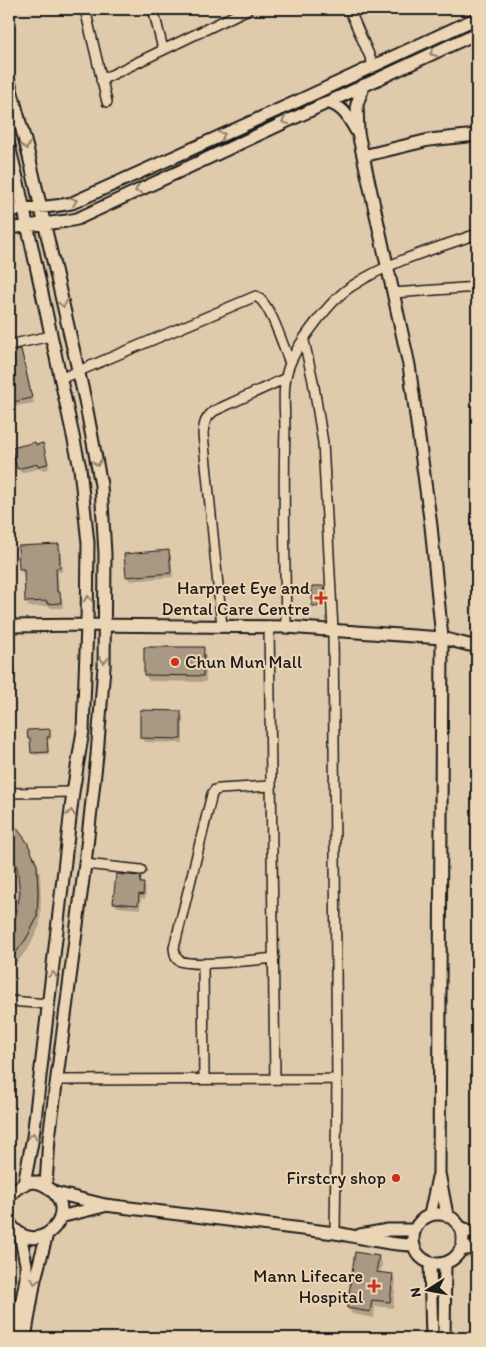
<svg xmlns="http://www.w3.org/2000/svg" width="486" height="1347" viewBox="0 0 486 1347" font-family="Itim,sans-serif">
	<rect width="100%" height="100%" fill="#dfcaac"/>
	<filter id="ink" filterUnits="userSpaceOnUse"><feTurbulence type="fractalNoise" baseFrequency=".02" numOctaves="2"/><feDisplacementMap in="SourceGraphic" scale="10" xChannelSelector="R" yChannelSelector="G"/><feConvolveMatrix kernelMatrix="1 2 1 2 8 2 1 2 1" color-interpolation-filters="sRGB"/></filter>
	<g filter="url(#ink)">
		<path fill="#bfad94" stroke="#6e6458" d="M9 819 27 842 37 865 38 893 37 918 26 939 9 959Z"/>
		<path fill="#0003" d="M20 350 23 355 34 403 11 407 9 403V352Z
			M42 445 49 469 42 470 41 468 21 473 18 468 36 446Z
			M58 546 61 550 62 572H58L59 593 62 598 63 608H51L49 606 29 607 26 602 25 574H23L21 569Z
			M168 551 171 556 173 577 130 581 127 576Z
			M324 587 325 590 326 608H315L313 605Z
			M203 649 206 655V682L149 681 145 675Z
			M180 712 183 717V743L144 742 141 737Z
			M49 730 51 739 48 740 49 754 34 755 29 738Z
			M9 820 30 850 40 873 41 900 40 925 30 946 16 964 9 968V932L18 916 21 893 18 866 9 847Z
			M140 877 146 889 145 899 141 898 140 909 117 907 114 902Z
			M378 1257 382 1263 380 1274 392 1275 396 1281 393 1308 375 1306 374 1318 352 1314 348 1308Z"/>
		<path fill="#a99983" stroke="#1c1c1c" d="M21 349 32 398 9 403V351Z
			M35 442 36 445 43 443 48 464 38 466V464L17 469 12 448Z
			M59 544 60 568H56L57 592H60L61 603 47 604V601L25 602 24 569H19L18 546Z
			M169 550 171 573 126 577 124 554Z
			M312 586H324L325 606H312Z
			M144 647H204L203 676 144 675Z
			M140 710 181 711V739L140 738Z
			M50 729V737H47L48 752 31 753 30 738 28 739 27 730Z
			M9 817 27 842 37 865 38 893 37 918 26 939 9 962V930L16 916 20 893 17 867 9 848Z
			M116 874 141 876 140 883H144L143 895 139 894 138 905 113 903Z
			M355 1252 379 1256 376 1272 393 1274 390 1302 372 1300 370 1312 347 1308Z"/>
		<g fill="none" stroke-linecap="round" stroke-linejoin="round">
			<g stroke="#1c1c1c" stroke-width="12">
				<path id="minor" d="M85 9 107 102
					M153 9 163 49
					M349 9 374 66
					M101 80 248 9
					M393 293 477 287
					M304 341 313 381 323 443 333 630 337 1079 335 1233
					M9 345 51 336
					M60 379 256 296C271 304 283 346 290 363
					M222 626 203 434C204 424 205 418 214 411L286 378
					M269 626 275 1079
					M286 627C285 561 283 495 285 430 285 411 282 388 288 369 295 346 331 299 352 286 390 261 434 249 477 234
					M271 786 220 789 215 790 212 794 174 948C175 954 175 959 180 961 193 967 256 960 274 958
					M9 793 73 792
					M85 864 141 870
					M203 963 204 1079
					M9 1001 49 1004
					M56 1080 337 1079"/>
			</g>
			<g stroke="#1c1c1c" stroke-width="15">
				<path id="tertiary" d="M9 82 28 152 85 400 101 485 105 554 104 667 97 755 85 864 49 1138 46 1185
					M364 85 357 104 358 133 409 365 431 526 442 638 439 1173 447 1215
					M327 102C344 107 348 117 357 132
					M9 146 17 178 80 468 88 543 87 625 83 731 73 792 33 1137 24 1184
					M363 156 429 140 477 135
					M9 211C30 207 51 208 72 203L298 101 477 18
					M9 228 67 221 77 219 477 33
					M9 626 87 625 286 627 442 638 469 645H477
					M56 1193 105 1205 335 1233C362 1237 386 1245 413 1245
					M9 1197C14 1189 24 1182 34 1182 41 1183 46 1185 51 1190 82 1216 34 1262 9 1222
					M413 1239a25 25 0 1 1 50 0a25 25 0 1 1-50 0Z
					M430 1215 438 1177
					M60 1217 104 1206
					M460 1227 477 1234
					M360 1235 388 1230H414
					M460 1250 477 1247
					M430 1263 432 1338
					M15 1338 26 1278V1264L20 1234
					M25 1338 35 1279 47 1234
					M444 1338 445 1263"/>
			</g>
			<use href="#minor" stroke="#ecd5b5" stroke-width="9"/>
			<use href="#tertiary" stroke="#ecd5b5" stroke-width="11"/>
		</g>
		<defs><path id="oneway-chevron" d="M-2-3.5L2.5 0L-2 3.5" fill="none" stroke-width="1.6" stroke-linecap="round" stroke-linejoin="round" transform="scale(1.25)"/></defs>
		<g stroke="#8e8270">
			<use href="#oneway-chevron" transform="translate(433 53) rotate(155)"/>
			<use href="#oneway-chevron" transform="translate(285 121) rotate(155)"/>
			<use href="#oneway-chevron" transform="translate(222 135) rotate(-24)"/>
			<use href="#oneway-chevron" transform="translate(26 146) rotate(75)"/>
			<use href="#oneway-chevron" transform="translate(138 190) rotate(155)"/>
			<use href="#oneway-chevron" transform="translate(74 201) rotate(-21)"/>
			<use href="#oneway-chevron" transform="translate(63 304) rotate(77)"/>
			<use href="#oneway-chevron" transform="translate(97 463) rotate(80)"/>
			<use href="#oneway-chevron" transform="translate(88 599) rotate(-89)"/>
			<use href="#oneway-chevron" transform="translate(104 660) rotate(91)"/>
			<use href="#oneway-chevron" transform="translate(71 813) rotate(-84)"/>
			<use href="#oneway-chevron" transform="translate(53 975) rotate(-84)"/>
			<use href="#oneway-chevron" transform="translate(33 1136) rotate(-82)"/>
			<use href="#oneway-chevron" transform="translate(35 1281) rotate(101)"/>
		</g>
	</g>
	<g fill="#c8321e" stroke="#ecd5b5" stroke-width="2">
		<path d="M318.5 590.5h5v5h5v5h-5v5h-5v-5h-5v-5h5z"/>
		<circle cx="175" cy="662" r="5"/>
		<circle cx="396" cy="1178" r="5"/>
		<path d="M371.5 1278.5h5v5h5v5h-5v5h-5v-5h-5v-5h5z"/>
	</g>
	<g text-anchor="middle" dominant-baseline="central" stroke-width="4" stroke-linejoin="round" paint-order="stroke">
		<g font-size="18" fill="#1c1c1c" stroke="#ecd5b5" text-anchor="end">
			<text x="310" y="588">Harpreet Eye and<tspan x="310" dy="21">Dental Care Centre</tspan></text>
			<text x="185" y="662" text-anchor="start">Chun Mun Mall</text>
			<text x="386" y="1178">Firstcry shop</text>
			<text x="363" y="1276">Mann Lifecare<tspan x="363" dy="21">Hospital</tspan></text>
		</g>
	</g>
	<rect width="486" height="1347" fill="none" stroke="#ecd5b5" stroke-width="30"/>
	<rect x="15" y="15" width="456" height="1317" fill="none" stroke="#1c1c1c" stroke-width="2" filter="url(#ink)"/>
	<g transform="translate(428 1290) rotate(259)" stroke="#ecd5b5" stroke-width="4" paint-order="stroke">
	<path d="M0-4L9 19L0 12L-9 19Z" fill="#1c1c1c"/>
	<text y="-8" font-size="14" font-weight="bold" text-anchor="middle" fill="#1c1c1c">N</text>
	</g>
</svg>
